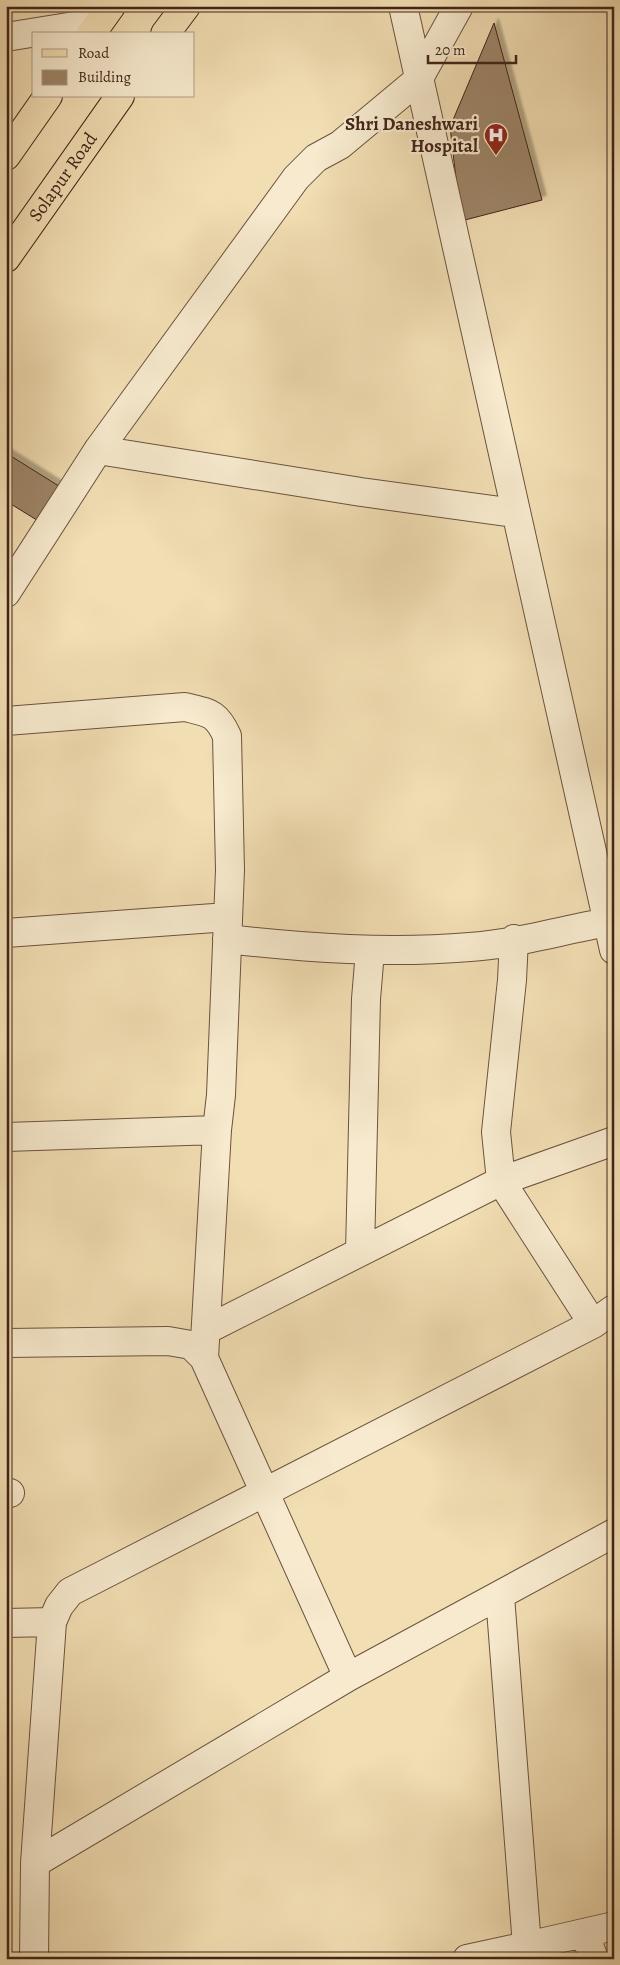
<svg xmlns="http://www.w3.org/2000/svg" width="620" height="1965" viewBox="0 0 620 1965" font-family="Alegreya,serif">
	<defs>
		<filter id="shadow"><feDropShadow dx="4.5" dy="-4.5" stdDeviation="1" flood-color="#0004"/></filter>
	</defs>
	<rect width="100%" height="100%" fill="#f2deb3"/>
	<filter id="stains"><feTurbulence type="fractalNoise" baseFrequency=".004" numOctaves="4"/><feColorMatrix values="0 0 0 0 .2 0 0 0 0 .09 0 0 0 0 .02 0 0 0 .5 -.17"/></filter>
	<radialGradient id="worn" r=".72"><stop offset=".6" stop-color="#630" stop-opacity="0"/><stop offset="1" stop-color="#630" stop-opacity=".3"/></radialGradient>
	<path fill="#9d8569" stroke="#402418" filter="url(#shadow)" d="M494 23 542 200 461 221 450 127Z
		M6 453 62 488 40 522 6 501Z"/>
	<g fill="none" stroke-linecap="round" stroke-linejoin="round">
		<g stroke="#6c523f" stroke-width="30">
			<path id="street" d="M403 6 614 950
				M6 37 99 22
				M98 450 361 492 515 513
				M6 593 98 450 296 178 316 158 340 145 418 80 459 6
				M6 721 185 707C209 713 216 712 227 736L230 870 221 1095 217 1130 204 1358
				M6 933 228 917
				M227 939C308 948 388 954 470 947 515 944 563 930 608 922
				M514 939 512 980 496 1132 501 1181 593 1324
				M6 1137 217 1130
				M360 1252 366 999 370 951
				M206 1330 501 1181 614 1141
				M6 1343 168 1341 191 1345 204 1358 348 1677 614 1533
				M6 1494 10 1493
				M500 1596 527 1946 614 1926
				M6 1623 52 1622
				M35 1863 348 1677
				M585 1934 594 1959
				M34 1959 35 1863 52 1622 59 1606 70 1592 593 1324 614 1309
				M467 1959 527 1946"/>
		</g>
		<g stroke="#402418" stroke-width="30">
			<g id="primary">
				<path d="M91 34 111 6"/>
				<path d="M165 34 186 6"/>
				<path d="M6 156 48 96"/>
				<path id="s1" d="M6 258 120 96"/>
			</g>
		</g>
		<use href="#street" stroke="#f7eace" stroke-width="28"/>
		<use href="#primary" stroke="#f2deb3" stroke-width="28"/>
	</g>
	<defs>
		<g id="hospital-pin" transform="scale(1.25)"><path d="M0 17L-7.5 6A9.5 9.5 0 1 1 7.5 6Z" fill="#8f2418" stroke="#f7eace"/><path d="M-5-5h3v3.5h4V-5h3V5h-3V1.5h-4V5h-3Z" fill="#fff"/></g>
	</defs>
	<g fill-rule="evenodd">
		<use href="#hospital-pin" x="496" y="135"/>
	</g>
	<g text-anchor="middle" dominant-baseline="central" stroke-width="4.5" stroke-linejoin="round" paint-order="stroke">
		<g font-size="19" font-weight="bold" fill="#402418" stroke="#f7eace" text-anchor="end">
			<text x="478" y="124">Shri Daneshwari<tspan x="478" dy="22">Hospital</tspan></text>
		</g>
		<g font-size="19" fill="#402418" stroke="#f7eace">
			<text stroke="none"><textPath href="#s1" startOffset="99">Solapur Road</textPath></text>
		</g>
	</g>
	<rect width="620" height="1965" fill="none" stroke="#f2deb3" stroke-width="25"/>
	<rect x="8" y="8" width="605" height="1950" fill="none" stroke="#402418" stroke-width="2.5"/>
	<rect x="12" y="12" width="595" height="1940" fill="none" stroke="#402418"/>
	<rect x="32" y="32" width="162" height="65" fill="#f7eace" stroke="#ae9b85"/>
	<rect x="42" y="49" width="25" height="8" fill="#f2deb3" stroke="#ae9b85"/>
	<text x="78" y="58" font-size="15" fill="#402418">Road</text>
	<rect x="42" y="70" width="25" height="15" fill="#9d8569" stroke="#ae9b85"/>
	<text x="78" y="82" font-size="15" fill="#402418">Building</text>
	<path d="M428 55v8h88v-8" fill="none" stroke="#402418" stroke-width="2.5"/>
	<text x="435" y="55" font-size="15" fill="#402418" stroke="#f7eace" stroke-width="4" paint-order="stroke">20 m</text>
	<rect width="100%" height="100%" filter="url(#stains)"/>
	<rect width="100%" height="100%" fill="url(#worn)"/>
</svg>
